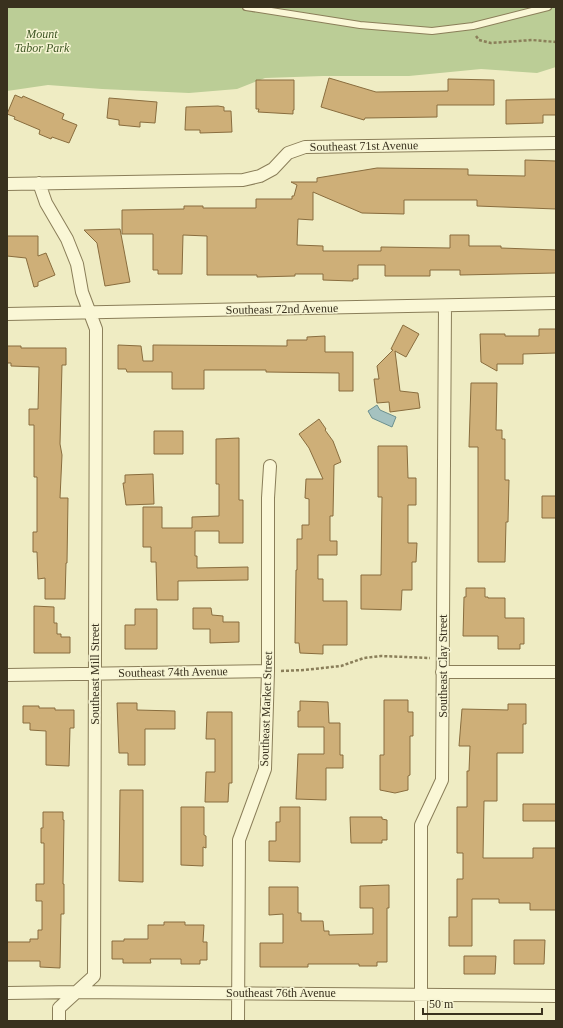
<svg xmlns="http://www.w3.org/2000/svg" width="563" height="1028" viewBox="0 0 563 1028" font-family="'Times New Roman',serif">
	<rect width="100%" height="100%" fill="#efecc3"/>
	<path fill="#bbcd96" d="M7 7H556V67L537 73 481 69 409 76H323L265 78 237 89 189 93 102 89 48 85 7 91Z"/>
	<path fill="#a5c2c0" stroke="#6c908f" d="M377 405 380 410 396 417 392 427 372 418 368 411Z"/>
	<path fill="#ceaf78" stroke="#896d3e" d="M329 78 376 92 448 91V79L494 80V105H437V117L365 118 364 120 321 107Z
		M256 80H294V110H293V114L258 112 259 109H256Z
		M15 95 22 98 23 96 64 114 62 119 77 125 69 143 52 137 51 139 39 134 40 130 14 119 15 117 7 114Z
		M109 98 157 102 155 123 140 122V127L119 125V120L107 118Z
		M556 99V115H543V123L506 124V100Z
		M218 106 224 107V111H231L232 132 200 133V130H185L186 107Z
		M525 160 556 161V209L477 206V200H404V214L362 213 313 192V220L298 219 297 245 323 246V251H381V247L450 248V235H469V246H501V248L556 250V273L460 275V270H430V276H385V265H358V279H353V281L323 280V274H295V276L257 277V275H207V236L183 235 182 274H158V270H153V234H122V210L184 209V206H203V208H256V199H292V196H294L297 185 291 182H317V178L377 168 468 169V175L525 176Z
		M120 229 130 282 105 286 97 243 84 230Z
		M7 236H38V256L46 253 55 275 38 282V286L34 287 26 258 7 256Z
		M403 325 419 334 406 357 395 351 400 391 418 393 420 408 390 412 389 402 377 403 374 379H379L377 366 393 350 391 349Z
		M539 329H556V353L523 354V364H497V371L481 362 480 334H505V336H539Z
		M325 336V352H353V391H339V373L266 372V370H204V389H172V372H127L126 369H118V345L141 346 143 361H153V345L287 346V340H307V337Z
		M7 346H21V348H66V365H62L60 444 62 455 60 498H68L67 563H66L65 599H45V578L38 579 37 552H33V532H37V477H34V425H29V409H38L39 367 11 366V363H7Z
		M471 383H497L496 430H502V439H505V480H509L508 522H506L505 562H478V447H469Z
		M319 419 326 429 325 430 333 441 341 462 334 465 333 516H330V541H337V555H318V579H323V601H347V645H323V654L300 653 299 643H295L296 570H297V539H302V525H309V499L305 498 306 479H323L309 448 299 434Z
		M154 431H183V454H154Z
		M239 438V500H243V543H219V531H195V556H197V568L248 567V580L178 581V600H157L156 562H151V547H143V507H162V528H192V517L219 516V484H216V439Z
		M378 446H407L408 478H416V505H408V543H417L416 562H412V590H402L401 610 361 609V575H381L382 497H378Z
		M153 474 154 504 126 505 123 483H125V475Z
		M542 496H556V518H542Z
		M466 588H485V597H488V598H505V618H524V644H520V649H498V636H463L464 597H466Z
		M34 606 54 607V623H57V634H61V637H70V653H34Z
		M193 608H211L212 615 223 616V622H239V642L210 643V629H193Z
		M135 609H157V649H125V625H135Z
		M384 700H408V712H413V736H410V775L408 776V790L395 793 380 790V755H384Z
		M300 701 328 702 329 723H340V755H343V768H326V800L296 799 298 754H324V727H298V711H300Z
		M117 703H137V710L175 711V729H145V765H128V753H119Z
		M508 704H526V724H523V753H497V801H484L483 858H533V848H556V910H530V903H499V899H472V946H449V917H457V879H463V853H457V807H467V771H469L470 746H459L462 709 508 710Z
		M23 706H39V708H55V710H74V728H70L69 766 46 765V731L30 730V723H23Z
		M207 712H232V783H229L228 802H205L206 772H215V739H206Z
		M120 790H143V882L119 881Z
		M523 804H556V821H523Z
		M181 807H204V835L206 836V848L203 847V866L181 865Z
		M280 807H300V862L269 861V841H276V822H280Z
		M43 812H63V820H64L63 884H64V914H61L60 968 40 967V961H7V942H30V939H38V930H42V901H36V884H44V843H41V828H43Z
		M350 817H382V819L387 820V840H382V843H351Z
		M389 885V908H387V962H377V966H359V964H308V967H260V943H283V914L269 915V887H298V913H301V921H323L324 931H329V935L373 934V908H360V886Z
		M164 922H185V925H204L203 942H207V960H200V964H181V959H150L151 963H123V959H112V941H124V939H148V925H164Z
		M514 940H545L544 964H514Z
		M464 956H496L495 974H464Z"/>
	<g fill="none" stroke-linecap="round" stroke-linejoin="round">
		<g stroke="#8a7e59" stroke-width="8">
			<path id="lane" d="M246 7 360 25 432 31 473 26 548 7"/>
		</g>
		<g stroke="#8a7e59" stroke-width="14">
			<path id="street" d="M39 183 46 203 67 239 77 264 82 292 96 329 94 976 59 1008V1021
				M7 184 243 180 260 176 273 169 288 153 305 147 556 143
				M7 314 556 303
				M442 672H556
				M7 675 268 671
				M7 993 76 992 556 996
				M238 1021 239 840 265 769 268 671V498L270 466
				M421 1021V825L442 780 445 306"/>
		</g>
		<path stroke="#8a7e59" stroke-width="2.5" stroke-dasharray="3 2" stroke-linecap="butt" d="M476 36 479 40 491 43 532 40 556 42
			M281 671 304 670 341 666 364 658 381 656 430 658"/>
		<use href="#lane" stroke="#faf7d6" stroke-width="6"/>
		<use href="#street" stroke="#faf7d6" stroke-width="12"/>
	</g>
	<g text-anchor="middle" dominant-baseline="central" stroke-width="3" stroke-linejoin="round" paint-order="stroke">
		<g font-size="12" font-style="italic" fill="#3e5624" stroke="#f6f4d3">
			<text x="42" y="34">Mount<tspan x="42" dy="14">Tabor Park</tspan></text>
		</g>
		<g font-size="12" fill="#39311e" stroke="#f6f4d3">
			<text transform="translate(364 146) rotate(-1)">Southeast 71st Avenue</text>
			<text transform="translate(282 309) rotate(-1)">Southeast 72nd Avenue</text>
			<text transform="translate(443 666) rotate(-90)">Southeast Clay Street</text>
			<text transform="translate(173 672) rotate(-1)">Southeast 74th Avenue</text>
			<text transform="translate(95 674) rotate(-90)">Southeast Mill Street</text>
			<text transform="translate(266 709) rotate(-88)">Southeast Market Street</text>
			<text x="281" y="993">Southeast 76th Avenue</text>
		</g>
	</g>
	<rect width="563" height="1028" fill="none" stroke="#39311e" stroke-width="16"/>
	<path d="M423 1008v6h119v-6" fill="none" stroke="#39311e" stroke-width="2"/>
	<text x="429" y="1008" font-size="12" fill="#39311e" stroke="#f6f4d3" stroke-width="3" paint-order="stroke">50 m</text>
</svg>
